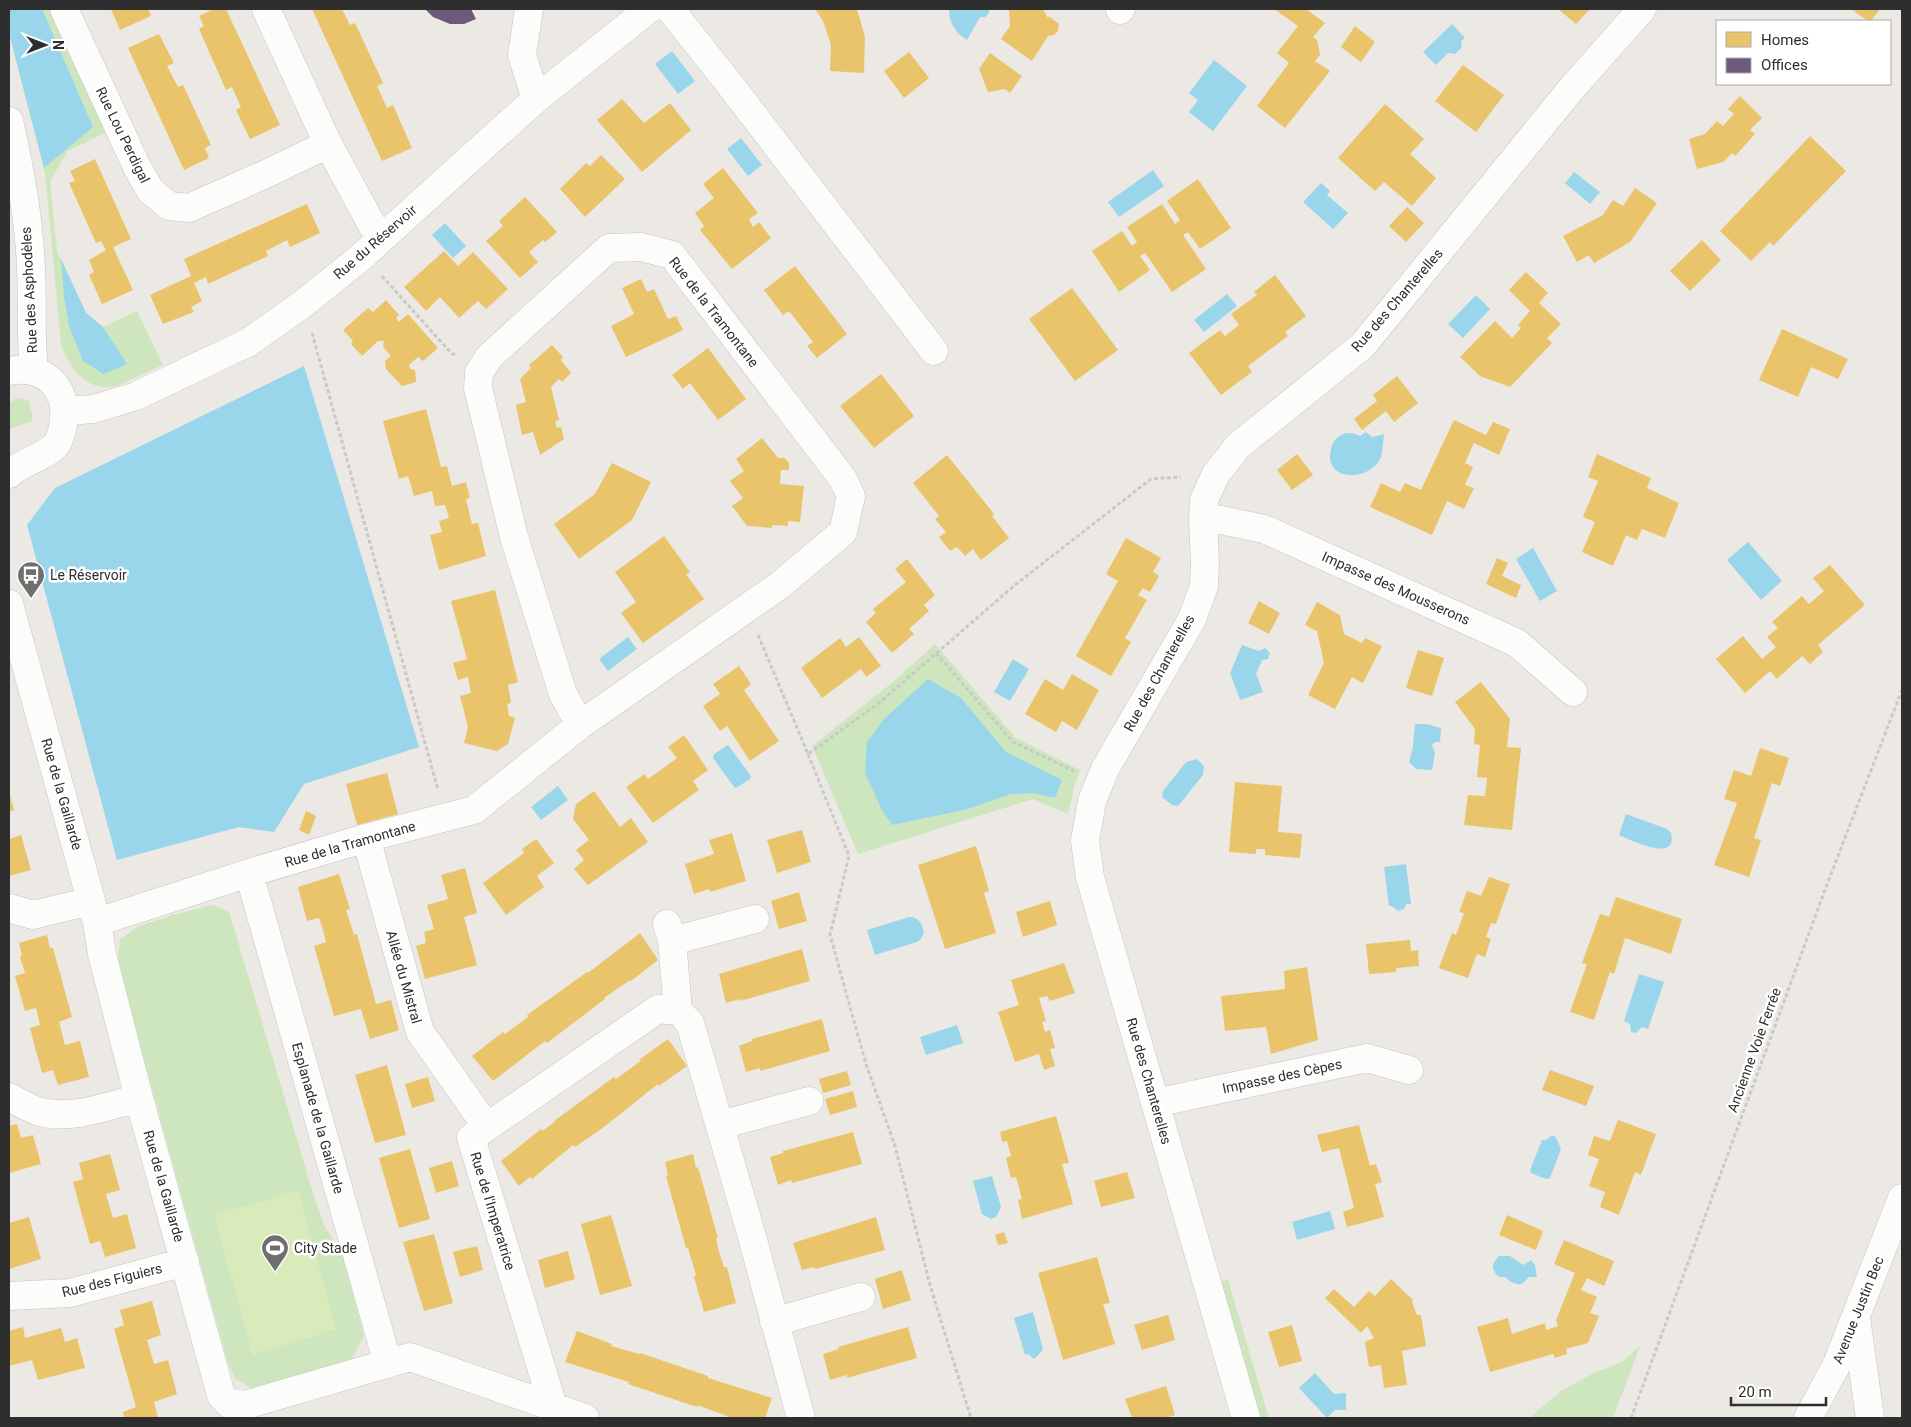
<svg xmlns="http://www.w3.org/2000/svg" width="1911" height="1427" viewBox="0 0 1911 1427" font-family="Roboto,sans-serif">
	<rect width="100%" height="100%" fill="#ece8e4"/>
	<path fill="#cee6be" d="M9 9H50L107 132 68 151 50 181 57 251 86 313 103 327 137 311 163 365 117 386C86 392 71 370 61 345L45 173 9 33Z
		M16 398 28 400 32 413V421L9 429V404Z
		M935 644 1016 738 1080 770 1074 787 1068 814 1033 799 858 854 812 746 893 682Z
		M212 905 229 912 313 1193 324 1225 342 1254 364 1336 353 1358 335 1370 255 1391 235 1378 228 1363 117 962 120 939 139 926 173 915Z
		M1228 1280 1269 1418H1260L1221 1281Z
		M1640 1346 1613 1418H1529L1561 1391 1592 1374 1622 1362Z"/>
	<path fill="#d9eabb" d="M298 1191 336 1329 253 1355 214 1215Z"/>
	<path fill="#99d6ec" d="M9 9H42L93 127 44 168 9 33Z
		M949 9H989V13L985 17H980L967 40C955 33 949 22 949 9Z
		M1452 24 1465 38 1461 41 1462 47 1455 54 1448 53 1436 65 1423 52Z
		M672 51 695 81 678 94 655 64Z
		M1214 60 1247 86 1213 131 1189 112 1198 100 1189 93Z
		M741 138 762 165 748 176 727 149Z
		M1153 170 1164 186 1119 217 1108 202Z
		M1574 172 1600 192 1590 204 1565 183Z
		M1321 183 1330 191 1327 195 1348 213 1333 229 1303 202Z
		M445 223 466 246 453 258 432 235Z
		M61 259 86 313 103 327 127 364 104 374 83 361 69 326 64 296Z
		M1227 294 1237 306 1204 332 1194 320Z
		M1476 295 1490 309 1463 338 1448 324Z
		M304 366 419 747 304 784 274 832 239 827 117 860 27 525 55 488Z
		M1366 432 1372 437 1384 434C1383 441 1383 450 1381 457 1372 480 1329 483 1330 455 1331 448 1332 442 1338 437 1345 432 1352 432 1360 436Z
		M1748 542 1782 581 1761 600 1727 560Z
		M1533 548 1557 591 1540 601 1516 559Z
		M628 637 637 649 608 671 599 659Z
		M1242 645 1259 651 1265 648 1270 653 1268 659 1262 660 1256 674 1263 692 1240 700 1230 673Z
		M1013 659 1029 669 1010 701 994 692Z
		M928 679 961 698 1006 752 1062 780 1055 798 1033 793 1011 794 968 809 892 825 882 810 865 773 867 742 884 719Z
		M1415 724H1426L1441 728 1440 742H1435L1432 745 1435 753 1432 770 1416 769 1409 762 1413 746Z
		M728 745 751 776 750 779 736 788 734 787 713 758 714 754Z
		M1197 759 1204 766 1203 775 1178 806 1172 805 1162 797 1163 791 1186 762Z
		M558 786 568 800 541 820 531 807Z
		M1626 814 1667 829 1671 833C1678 864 1631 840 1619 835Z
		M1406 864 1411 904H1406L1404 909 1398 911 1392 906H1389L1384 867Z
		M909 917C918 917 922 923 924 932L921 939 917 942 875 955 867 930Z
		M1639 974 1664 982 1648 1029 1642 1027 1636 1033 1631 1032 1630 1024 1624 1021Z
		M957 1025 963 1043 926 1055 920 1037Z
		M1551 1136H1555L1561 1149 1550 1178 1546 1179 1531 1173 1530 1170 1542 1140H1546Z
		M992 1176 1001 1207 996 1217 991 1219 982 1214 973 1181Z
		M1330 1211 1335 1229 1297 1240 1292 1222Z
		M1499 1256H1510L1523 1265 1531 1260 1535 1265 1537 1277H1529L1522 1284C1515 1285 1511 1282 1505 1277H1499C1491 1270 1491 1264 1499 1256Z
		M1033 1312 1043 1350 1034 1359 1028 1354 1025 1355 1014 1318Z
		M1315 1373 1334 1394 1346 1393V1410H1335L1327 1418 1299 1388Z"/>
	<path fill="#e9c46a" d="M111 9H148L151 16 120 30Z
		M214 9H226L280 125 250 139 236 110 241 107 232 87 226 90 199 29 204 26 199 16Z
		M312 9H342L350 25 355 23 383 83 377 86 387 108 393 105 412 148 382 161Z
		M815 9H857L865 37 864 73 830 71 831 45 823 21Z
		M1009 9H1043L1047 17H1050L1059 24 1058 31 1054 35 1048 36 1032 61 1001 39 1010 26Z
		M1274 9H1306L1325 23 1313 37 1317 40 1320 55 1315 61 1330 71 1285 128 1257 106 1289 63 1277 53 1298 26Z
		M1558 9H1590L1576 24Z
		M1851 9H1880L1871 21H1868Z
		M1355 26 1375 42 1361 62 1341 47Z
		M159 34 174 63 167 66 178 87 183 85 211 145 205 148 209 158 184 170 128 48Z
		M909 52 929 78 904 98 884 71Z
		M990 53 1022 76 1010 93 1005 89 988 92 979 69Z
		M1463 65 1504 95 1476 132 1435 101Z
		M1740 96 1762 118 1750 130 1755 134 1735 156 1732 153 1723 162 1697 169 1689 139 1705 134 1717 121 1723 126 1734 114 1728 109Z
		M622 99 644 123 670 103 691 130 642 172 597 120Z
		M1385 104 1424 139 1410 154 1436 178 1412 206 1384 182 1375 191 1338 158Z
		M1810 136 1846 171 1773 246 1770 242 1751 261 1720 231Z
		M601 155 625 179 585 217 560 189 586 163 590 166Z
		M95 159 131 239 113 247 133 290 102 304 89 275 94 272 89 260 106 250 101 241 96 243 69 183 75 181 70 171Z
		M723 168 758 213 749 219 753 227 759 222 771 238 732 269 700 230 704 226 695 213 714 198 703 184Z
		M1198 179 1231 228 1200 249 1188 232 1183 235 1206 269 1172 292 1145 253 1140 256 1150 270 1119 292 1092 251 1122 231 1132 246 1137 242 1127 227 1162 204 1175 224 1180 220 1167 201Z
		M1635 188 1657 203 1630 242 1594 263 1589 255 1577 262 1563 236 1603 215 1613 200 1623 206Z
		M525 197 557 232 545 242 543 240 529 252 538 262 520 278 486 241 503 226 499 221Z
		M307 204 320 233 290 247 287 240 266 251 268 256 208 284 206 277 194 283 202 301 191 307 194 312 163 324 150 295 191 276 184 259Z
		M1407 207 1424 223 1406 242 1389 226Z
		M1702 240 1721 260 1690 291 1670 271Z
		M444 251 458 266 473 252 508 289 486 309 478 301 459 318 440 297 426 311 404 287Z
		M795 266 847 334 817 358 807 346 813 342 789 311 783 315 764 290Z
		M1526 272 1548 293 1539 303 1561 324 1547 338 1552 343 1510 387 1480 376 1460 357 1495 321 1512 338 1521 328 1518 325 1530 311 1509 290Z
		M1275 275 1306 316 1285 332 1288 336 1248 366 1252 372 1221 395 1189 353 1220 330 1225 336 1239 325 1231 314 1257 295 1254 292Z
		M641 279 647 292 654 289 668 319 676 316 683 330 626 357 611 326 634 314 622 288Z
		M1072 288 1118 350 1075 381 1029 319Z
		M386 300 399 315 396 318 399 322 408 314 438 348 423 361 418 357 409 365 410 369 415 370 416 382 402 386 386 369 385 361 391 356 383 347 384 341H378L362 356 351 344 353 341 343 330 368 308 373 312Z
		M1782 329 1848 359 1838 379 1811 367 1798 397 1759 380Z
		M552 345 563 357 561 360 571 373 562 382 559 379 551 387 559 420 555 421 557 428 561 427 564 439 540 455 533 432 522 435 516 405 526 402 520 379 531 368 529 365Z
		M708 348 746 399 718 420 690 383 683 389 672 375Z
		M881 374 914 416 874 448 840 406Z
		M1397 376 1418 403 1394 422 1386 411 1362 430 1354 419 1377 401 1373 395Z
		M426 409 441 467 447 466 452 486 466 482 470 498 466 499 472 524 478 523 486 556 439 570 430 535 442 532 439 521 449 518 445 505 435 506 432 491 414 496 408 476 399 479 383 421Z
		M1454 420 1486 435 1493 422 1510 429 1499 455 1474 443 1465 463 1473 467 1465 485 1474 488 1464 509 1447 501 1432 535 1370 507 1381 483 1400 492 1405 483 1421 490Z
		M762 438 778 458H784L789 463V470H781L780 484 804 486 800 522 788 521V526L772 525V528L747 526 732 506 743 498 730 481 744 471 736 459Z
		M1297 454 1313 475 1292 490 1277 470Z
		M1597 454 1651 478 1647 488 1679 503 1665 538 1642 529 1637 540 1626 535 1613 566 1582 552 1595 522 1583 517 1598 481 1588 477Z
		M947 455 994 514 992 516 1009 538 981 560 973 549 965 556 957 547 950 551 939 537 946 532 935 519 939 516 913 483Z
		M612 463 651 482 632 520 579 559 554 524 595 494Z
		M664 536 690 572 686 574 704 599 643 643 621 613 636 602 615 572Z
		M1126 538 1161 558 1153 572 1159 576 1150 592 1143 588 1138 595 1147 600 1125 638 1131 642 1111 676 1076 656 1118 581 1106 574Z
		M1497 558 1508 563 1502 576 1521 585 1516 598 1486 584Z
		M907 559 935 595 924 605 929 611 909 629 914 634 892 653 866 622 876 613 873 609 906 582 895 569Z
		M1830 565 1865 605 1818 645 1823 652 1810 664 1802 656 1777 679 1770 671 1745 693 1716 659 1743 636 1762 659 1776 647 1767 637 1778 628 1772 622 1802 596 1809 604 1824 591 1813 578Z
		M495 590 518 682 508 685 511 703 507 704 509 716 515 718 508 744 497 751 464 743 468 727 460 696 471 693 468 677 458 680 453 663 467 659 451 601Z
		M1259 601 1280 613 1269 634 1248 623Z
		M1317 602 1340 615 1344 634 1362 643 1365 638 1382 646 1363 683 1352 677 1335 709 1308 695 1324 663 1317 631 1305 625Z
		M859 637 881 666 866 677 861 669 822 698 801 668 840 638 846 647Z
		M1418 650 1444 658 1432 696 1406 688Z
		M739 666 751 684 744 690 779 741 750 761 727 726 720 731 703 706 720 694 713 684Z
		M1072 674 1099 690 1077 730 1062 721 1056 732 1025 714 1045 679 1063 690Z
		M1481 682 1510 719 1507 747 1521 748 1512 830 1464 825 1468 795 1485 796 1487 778 1477 777 1480 745 1474 744 1475 729 1455 702Z
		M684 735 708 770 693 781 699 790 653 823 626 787 645 774 648 779 677 758 668 747Z
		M1760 748 1789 758 1780 786 1772 783 1754 838 1761 840 1749 877 1714 865 1737 803 1724 799 1734 770 1751 776Z
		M387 773 398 814 357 825 346 784Z
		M1235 782 1282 786 1278 832 1302 834 1300 858 1265 855V849H1256V854L1229 852Z
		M9 791 14 810 9 812Z
		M594 791 620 827 631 818 648 842 588 885 574 869 584 860 576 850 589 840 573 819 576 804Z
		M306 811 316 816 309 835 299 830Z
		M802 830 811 862 777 873 767 840Z
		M732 833 746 881 710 892 709 889 694 894 685 864 714 854 709 840Z
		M21 835 31 870 9 876V839Z
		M536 839 554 863 537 876 544 887 506 915 483 883 524 853 522 849Z
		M976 846 989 891 984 893 996 933 945 949 918 865Z
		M465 868 477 913 464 917 477 965 425 979 416 946 426 943 424 932 434 929 427 905 448 899 441 875Z
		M339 874 350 909 346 910 354 935 357 934 376 1004 391 1000 399 1030 370 1039 361 1009 334 1016 314 946 326 942 323 930 319 918 307 921 298 887Z
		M1489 877 1510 884 1496 924 1491 923 1486 937 1491 939 1485 957 1477 954 1468 978 1439 968 1452 933 1456 935 1464 913 1459 912 1467 891 1481 896Z
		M799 892 807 921 779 929 771 901Z
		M1616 897 1682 919 1671 954 1625 938 1614 974 1610 972 1594 1020 1570 1012 1587 964 1582 963 1600 914 1609 917Z
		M1050 901 1057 925 1023 937 1016 912Z
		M640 933 658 960 631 981 630 980 604 998 605 999 547 1043 545 1041 493 1081 472 1056 503 1032 505 1034 528 1017 527 1015 587 972 588 973Z
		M47 935 50 948H53L72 1017 59 1022 65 1045 80 1041 89 1077 58 1085 53 1070 42 1073 30 1028 40 1025 36 1008 25 1011 15 976 25 973 20 957 22 955 19 943Z
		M1410 940 1411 951 1418 950 1419 966 1396 968V972L1369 974 1366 944Z
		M802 949 810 981 740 1001V999L726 1003 719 974Z
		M1064 963 1075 993 1050 1001 1047 996 1039 998 1046 1021 1042 1022 1045 1032 1050 1030 1055 1048 1050 1049 1055 1066 1044 1070 1039 1054 1015 1062 998 1012 1019 1005 1011 980Z
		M1307 967 1318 1040 1271 1054 1266 1027 1225 1031 1221 996 1285 989 1284 971Z
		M822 1019 830 1051 760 1071V1068L746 1072 739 1046 752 1041V1039Z
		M668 1039 687 1066 659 1086 658 1084 604 1127 575 1147 573 1145 532 1179 530 1177 519 1186 501 1161 541 1129 542 1131 555 1122 554 1121 614 1077 616 1079 641 1061 639 1060Z
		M387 1065 406 1135 375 1143 355 1075Z
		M1550 1070 1594 1086 1586 1106 1542 1090Z
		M847 1071 851 1085 823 1093 819 1079Z
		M428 1077 435 1101 412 1108 405 1084Z
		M853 1091 857 1107 830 1115 825 1099Z
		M1056 1116 1069 1163 1062 1164 1073 1204 1022 1219 1018 1200 1022 1199 1016 1177 1011 1178 1006 1158 1011 1156 1007 1141 1002 1142 1000 1132Z
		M1618 1120 1656 1134 1641 1175 1635 1172 1619 1215 1600 1207 1605 1192 1589 1186 1599 1159 1588 1155 1594 1136 1610 1141Z
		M17 1124 21 1138 33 1135 41 1164 9 1173V1126Z
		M1359 1125 1370 1166 1376 1164 1382 1182 1375 1184 1384 1217 1347 1227 1343 1212 1354 1208 1339 1148 1322 1152 1317 1135Z
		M853 1132 862 1164 792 1183 791 1180 778 1185 770 1157 783 1153V1151Z
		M410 1149 430 1219 399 1228 379 1158Z
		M110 1154 120 1190 106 1194 109 1205 113 1218 127 1214 136 1248 105 1257 100 1241 90 1244 73 1182 83 1179 79 1163Z
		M693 1154 696 1168 698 1167 718 1238 716 1239 719 1252 724 1267H727L736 1303 704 1312 694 1277 696 1275 688 1248H686L666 1176 668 1175 665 1162Z
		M452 1161 459 1186 436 1193 429 1168Z
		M1127 1172 1135 1198 1101 1207 1094 1181Z
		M611 1215 632 1286 600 1295 581 1224Z
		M1507 1215 1543 1231 1536 1250 1499 1235Z
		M29 1217 41 1259 9 1269V1223Z
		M876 1217 885 1250 815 1269 814 1267 802 1270 793 1243Z
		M1004 1232 1008 1243 998 1245 995 1235Z
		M434 1234 453 1303 424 1311 403 1242Z
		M1564 1240 1614 1261 1604 1286 1587 1278 1581 1290 1597 1297 1590 1313 1599 1316 1588 1343 1566 1349 1567 1354 1555 1358 1553 1354 1490 1372 1477 1327 1508 1318 1512 1334 1545 1323 1546 1330 1558 1326 1556 1320 1575 1273 1554 1264Z
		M477 1246 483 1270 460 1277 453 1252Z
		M568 1251 575 1279 545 1288 538 1260Z
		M1097 1257 1110 1303 1103 1304 1115 1344 1063 1360 1038 1273Z
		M902 1270 911 1300 883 1309 875 1279Z
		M1391 1279 1413 1300 1412 1302 1417 1315H1421L1426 1346 1402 1351 1407 1385 1384 1388 1381 1365 1369 1367 1365 1342 1374 1338 1367 1326 1361 1333 1325 1298 1334 1289 1354 1307 1369 1291 1375 1296Z
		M152 1301 161 1335 147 1340 154 1364 168 1360 177 1394 154 1402 158 1418H124L123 1412 136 1407 114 1329 124 1325 120 1310Z
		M1168 1315 1175 1340 1142 1350 1134 1325Z
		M1292 1325 1302 1361 1279 1367 1268 1332Z
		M23 1327 25 1338 61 1328 65 1342 77 1338 85 1368 38 1380 32 1360 9 1366V1331Z
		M908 1327 917 1358 847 1378V1375L830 1380 823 1354 839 1349 838 1347Z
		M577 1331 612 1344 611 1346 639 1354 640 1353 708 1376V1378L772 1398 765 1418H728L727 1416 697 1405V1407L628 1384 629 1382 565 1362Z
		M1166 1386 1175 1415 1165 1418H1132L1125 1399Z"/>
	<path fill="#6d597a" d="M425 9H471L476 19 464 24H450L433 17Z"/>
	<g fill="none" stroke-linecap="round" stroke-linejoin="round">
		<g stroke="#c5c4c5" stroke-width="29">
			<path id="minor" d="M64 9 137 167 150 190 169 206 189 208 268 173 328 144
				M266 9 328 144 372 225 381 237
				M529 9 522 55 536 99
				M670 9 731 86 934 351
				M1120 10 1121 9
				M9 121C20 169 29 219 31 268 33 302 30 337 34 371
				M9 371C43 364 67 386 64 420 63 428 61 439 55 446 43 458 22 462 9 474
				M65 411 94 409 136 396 249 342 304 303 360 258 536 99 649 9
				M1203 520 1216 519 1264 529 1517 643 1573 692
				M9 604 97 922 102 954 139 1098 221 1395 228 1403 245 1405 410 1357 585 1418
				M366 838 420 1032 487 1127
				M249 873 388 1364
				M9 908 33 915 91 901
				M97 922 249 873 366 838 474 810 580 725 780 585 843 532 851 496 843 479 672 255 641 247 609 248 489 357 479 373 478 388 514 537 563 694 580 725
				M667 924 672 941 678 1011 690 1023 751 1233 801 1418
				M672 941 755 919
				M9 1097C19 1102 30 1109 40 1112 74 1120 107 1106 139 1098
				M1155 1103 1367 1058 1409 1070
				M720 1125 809 1101
				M9 1296 70 1293 185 1262
				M1856 1318 1870 1418
				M774 1322 861 1297
				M553 1406 471 1138 658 1009 678 1011
				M1246 1418 1090 877 1085 841 1092 801 1105 769 1192 619 1204 586 1205 562 1203 520 1204 500 1216 474 1238 446 1363 345 1572 88 1642 9
				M1808 1418 1837 1364 1902 1198"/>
		</g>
		<path stroke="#c9c9c8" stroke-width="3" stroke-dasharray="4 2.5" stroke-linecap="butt" d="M382 276 452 354H456
			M312 333 438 790
			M758 635 808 754 879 703 1015 585 1151 479 1181 477
			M936 653 1013 742 1074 771
			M808 754 849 856 830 935 866 1064 895 1146 930 1285 971 1418
			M1631 1418 1826 887 1902 690"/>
		<use href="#minor" stroke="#fcfcfb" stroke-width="28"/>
	</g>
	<defs>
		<g id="bus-pin" transform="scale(1.4375)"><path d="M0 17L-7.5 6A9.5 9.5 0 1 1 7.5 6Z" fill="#706f6e" stroke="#fff"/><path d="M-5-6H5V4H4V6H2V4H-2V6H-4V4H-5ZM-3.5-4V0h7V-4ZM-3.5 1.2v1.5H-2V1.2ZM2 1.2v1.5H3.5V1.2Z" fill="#fff"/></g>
		<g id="stadium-pin" transform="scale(1.4375)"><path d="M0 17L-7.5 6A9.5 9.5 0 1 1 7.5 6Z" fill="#706f6e" stroke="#fff"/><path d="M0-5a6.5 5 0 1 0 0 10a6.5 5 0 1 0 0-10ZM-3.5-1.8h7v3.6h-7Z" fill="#fff"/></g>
	</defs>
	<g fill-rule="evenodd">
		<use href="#bus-pin" x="31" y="575"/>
		<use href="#stadium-pin" x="275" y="1248"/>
	</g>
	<g text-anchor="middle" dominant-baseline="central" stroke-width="5" stroke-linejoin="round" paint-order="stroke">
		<g font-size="14" fill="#2e2e2e" stroke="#fff">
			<text transform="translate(123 135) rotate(64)">Rue Lou Perdigal</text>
			<text transform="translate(375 242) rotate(-41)">Rue du Réservoir</text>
			<text transform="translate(29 290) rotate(-93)">Rue des Asphodèles</text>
			<text transform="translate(1397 300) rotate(-49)">Rue des Chanterelles</text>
			<text transform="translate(714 312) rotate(52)">Rue de la Tramontane</text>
			<text transform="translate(1396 588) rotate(24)">Impasse des Mousserons</text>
			<text transform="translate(1159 673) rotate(-61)">Rue des Chanterelles</text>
			<text transform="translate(62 794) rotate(74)">Rue de la Gaillarde</text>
			<text transform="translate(350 844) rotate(-16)">Rue de la Tramontane</text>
			<text transform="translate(404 977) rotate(74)">Allée du Mistral</text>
			<text transform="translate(1754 1050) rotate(-70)">Ancienne Voie Ferrée</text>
			<text transform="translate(1282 1076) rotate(-12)">Impasse des Cèpes</text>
			<text transform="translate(1149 1081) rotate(74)">Rue des Chanterelles</text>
			<text transform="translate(318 1118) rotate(74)">Esplanade de la Gaillarde</text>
			<text transform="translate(164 1186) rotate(74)">Rue de la Gaillarde</text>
			<text transform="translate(493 1211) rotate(73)">Rue de l'Imperatrice</text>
			<text transform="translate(112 1280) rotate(-14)">Rue des Figuiers</text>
			<text transform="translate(1858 1310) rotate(-68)">Avenue Justin Bec</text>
		</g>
		<g font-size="14" fill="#2e2e2e" stroke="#fff" text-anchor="start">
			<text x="50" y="575">Le Réservoir</text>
			<text x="294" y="1248">City Stade</text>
		</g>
	</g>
	<rect width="1911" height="1427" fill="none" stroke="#2e2e2e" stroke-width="20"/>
	<rect x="1716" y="20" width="175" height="65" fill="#ffffff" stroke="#ababab"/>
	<rect x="1726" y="32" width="25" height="15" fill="#e9c46a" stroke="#ababab"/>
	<text x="1761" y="45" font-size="15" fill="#2e2e2e">Homes</text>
	<rect x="1726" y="58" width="25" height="15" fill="#6d597a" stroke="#ababab"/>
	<text x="1761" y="70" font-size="15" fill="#2e2e2e">Offices</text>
	<g transform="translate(45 45) rotate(90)" stroke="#ffffff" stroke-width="4" paint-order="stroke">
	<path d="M0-4L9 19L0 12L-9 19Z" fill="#2e2e2e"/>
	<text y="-8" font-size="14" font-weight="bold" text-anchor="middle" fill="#2e2e2e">N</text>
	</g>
	<path d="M1731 1397v8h95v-8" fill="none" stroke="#2e2e2e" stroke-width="2.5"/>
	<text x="1738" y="1397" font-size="15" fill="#2e2e2e" stroke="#ffffff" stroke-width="4" paint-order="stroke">20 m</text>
</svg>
